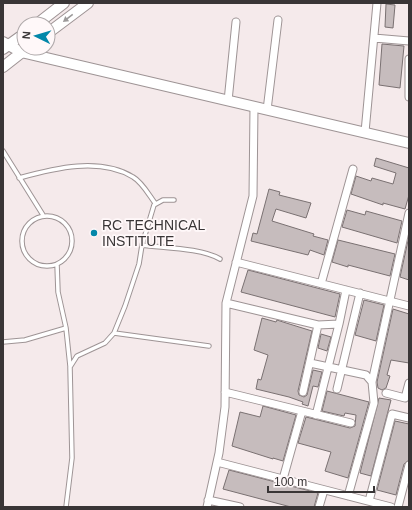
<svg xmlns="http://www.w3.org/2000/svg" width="412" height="510" viewBox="0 0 412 510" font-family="Helvetica,sans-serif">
	<rect width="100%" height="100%" fill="#f5eaeb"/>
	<path fill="#c6bcbd" stroke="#7a7172" d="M386 4 395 5 393 28 385 27Z
		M382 44 404 46 400 88 379 85Z
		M376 158 409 168V195L405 209 383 203V205L351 194 356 176 371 181 372 178 393 184 396 173 374 166Z
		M269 189 280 192 279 195 311 203 306 218 276 209 272 221 314 234 313 236 328 240 324 255 310 250 308 255 251 241 253 233 257 234Z
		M347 210 365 215 366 211 402 221 397 243 342 227Z
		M409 236V280L400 277Z
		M338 240 395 254 390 276 348 265V267L332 262Z
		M248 270 340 294 335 317 241 292Z
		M364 300 384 305 376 341 355 335Z
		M393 309 409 314V363L391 360 387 375 390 376 386 388 382 390 378 388 377 382Z
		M262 318 276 322 277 320 283 322 312 331 298 391 299 395 304 397 307 395 313 370 322 372 318 387 313 386 308 406 302 404 303 402 289 397 256 389 258 379 261 380 268 355 254 350Z
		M321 334 331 337 327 351 318 348Z
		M327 391 369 402 348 478 325 471 331 452 298 443 306 417 350 428 355 426 356 415 345 413 344 416 322 411Z
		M379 398 391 400 371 476 360 473Z
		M263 406 296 415 283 461 273 458V459L232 446 240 412 260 417Z
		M395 421 409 424V460L404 464 396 495 377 490Z
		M229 470 318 493 314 507H291L223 489Z"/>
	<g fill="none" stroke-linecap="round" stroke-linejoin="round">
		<g stroke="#9e9495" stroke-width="5.5">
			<path id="lane" d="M3 151 43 215
				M19 178C55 168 100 157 133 177 142 182 149 195 155 203
				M22 241a25 25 0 1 1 50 0a25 25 0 1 1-50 0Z
				M142 245C164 248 201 248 220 259
				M57 264 58 292 66 328 70 366
				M114 333 209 346
				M3 342 25 340 66 328
				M66 507 72 458 70 367 77 356 105 343 114 333 125 306 139 264 142 245 154 205 163 200H174"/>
		</g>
		<g stroke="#9e9495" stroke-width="9">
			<path id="street" d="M374 38 409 41
				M409 59V97
				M228 101 236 22
				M267 110 278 20
				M365 132 377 3
				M236 262 409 306
				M321 284 353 169
				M226 303 318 325 303 392
				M318 325 339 324 346 290
				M310 363 366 375 372 382 374 403 348 496
				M372 382 409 213
				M337 389 360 293
				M225 392 351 423
				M386 393 405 398 409 383
				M316 415 339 324
				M217 462 391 507
				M283 479 302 411
				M208 500 240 507
				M369 501 392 414 409 418
				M207 507 219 453 225 407 226 303 253 196 254 107
				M319 507 324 490
				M398 507 409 465"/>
		</g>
		<g stroke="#9e9495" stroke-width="12">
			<path id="secondary" d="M37 24 64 3
				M48 33 88 3
				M3 42 21 52 409 143
				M3 49 24 34
				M3 67 26 49"/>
		</g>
		<use href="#lane" stroke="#fff" stroke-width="3.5"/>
		<use href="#street" stroke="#fff" stroke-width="7"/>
		<use href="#secondary" stroke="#fff" stroke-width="10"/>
	</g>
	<defs><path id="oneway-solid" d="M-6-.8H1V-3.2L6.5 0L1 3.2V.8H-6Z"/></defs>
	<use fill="#9c9a9a" href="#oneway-solid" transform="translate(68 18) rotate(142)"/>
	<circle fill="#0387a9" stroke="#fff8f9" stroke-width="1.5" cx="94" cy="233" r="4"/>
	<g text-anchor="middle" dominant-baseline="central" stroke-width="3.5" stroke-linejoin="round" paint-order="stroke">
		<g font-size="14" fill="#393536" stroke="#fff8f9" text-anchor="start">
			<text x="102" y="225">RC TECHNICAL<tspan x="102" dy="16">INSTITUTE</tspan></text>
		</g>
	</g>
	<rect width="412" height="510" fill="none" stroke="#393536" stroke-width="8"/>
	<g transform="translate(36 36) rotate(275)"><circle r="19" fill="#fff8f9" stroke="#b0aaab"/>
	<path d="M0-3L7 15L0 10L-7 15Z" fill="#0387a9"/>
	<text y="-6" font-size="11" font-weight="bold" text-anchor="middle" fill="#393536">N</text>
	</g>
	<path d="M268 486v6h106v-6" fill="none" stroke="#393536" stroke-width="2"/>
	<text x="274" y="486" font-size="12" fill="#393536" stroke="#fff8f9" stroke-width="3" paint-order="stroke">100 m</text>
</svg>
